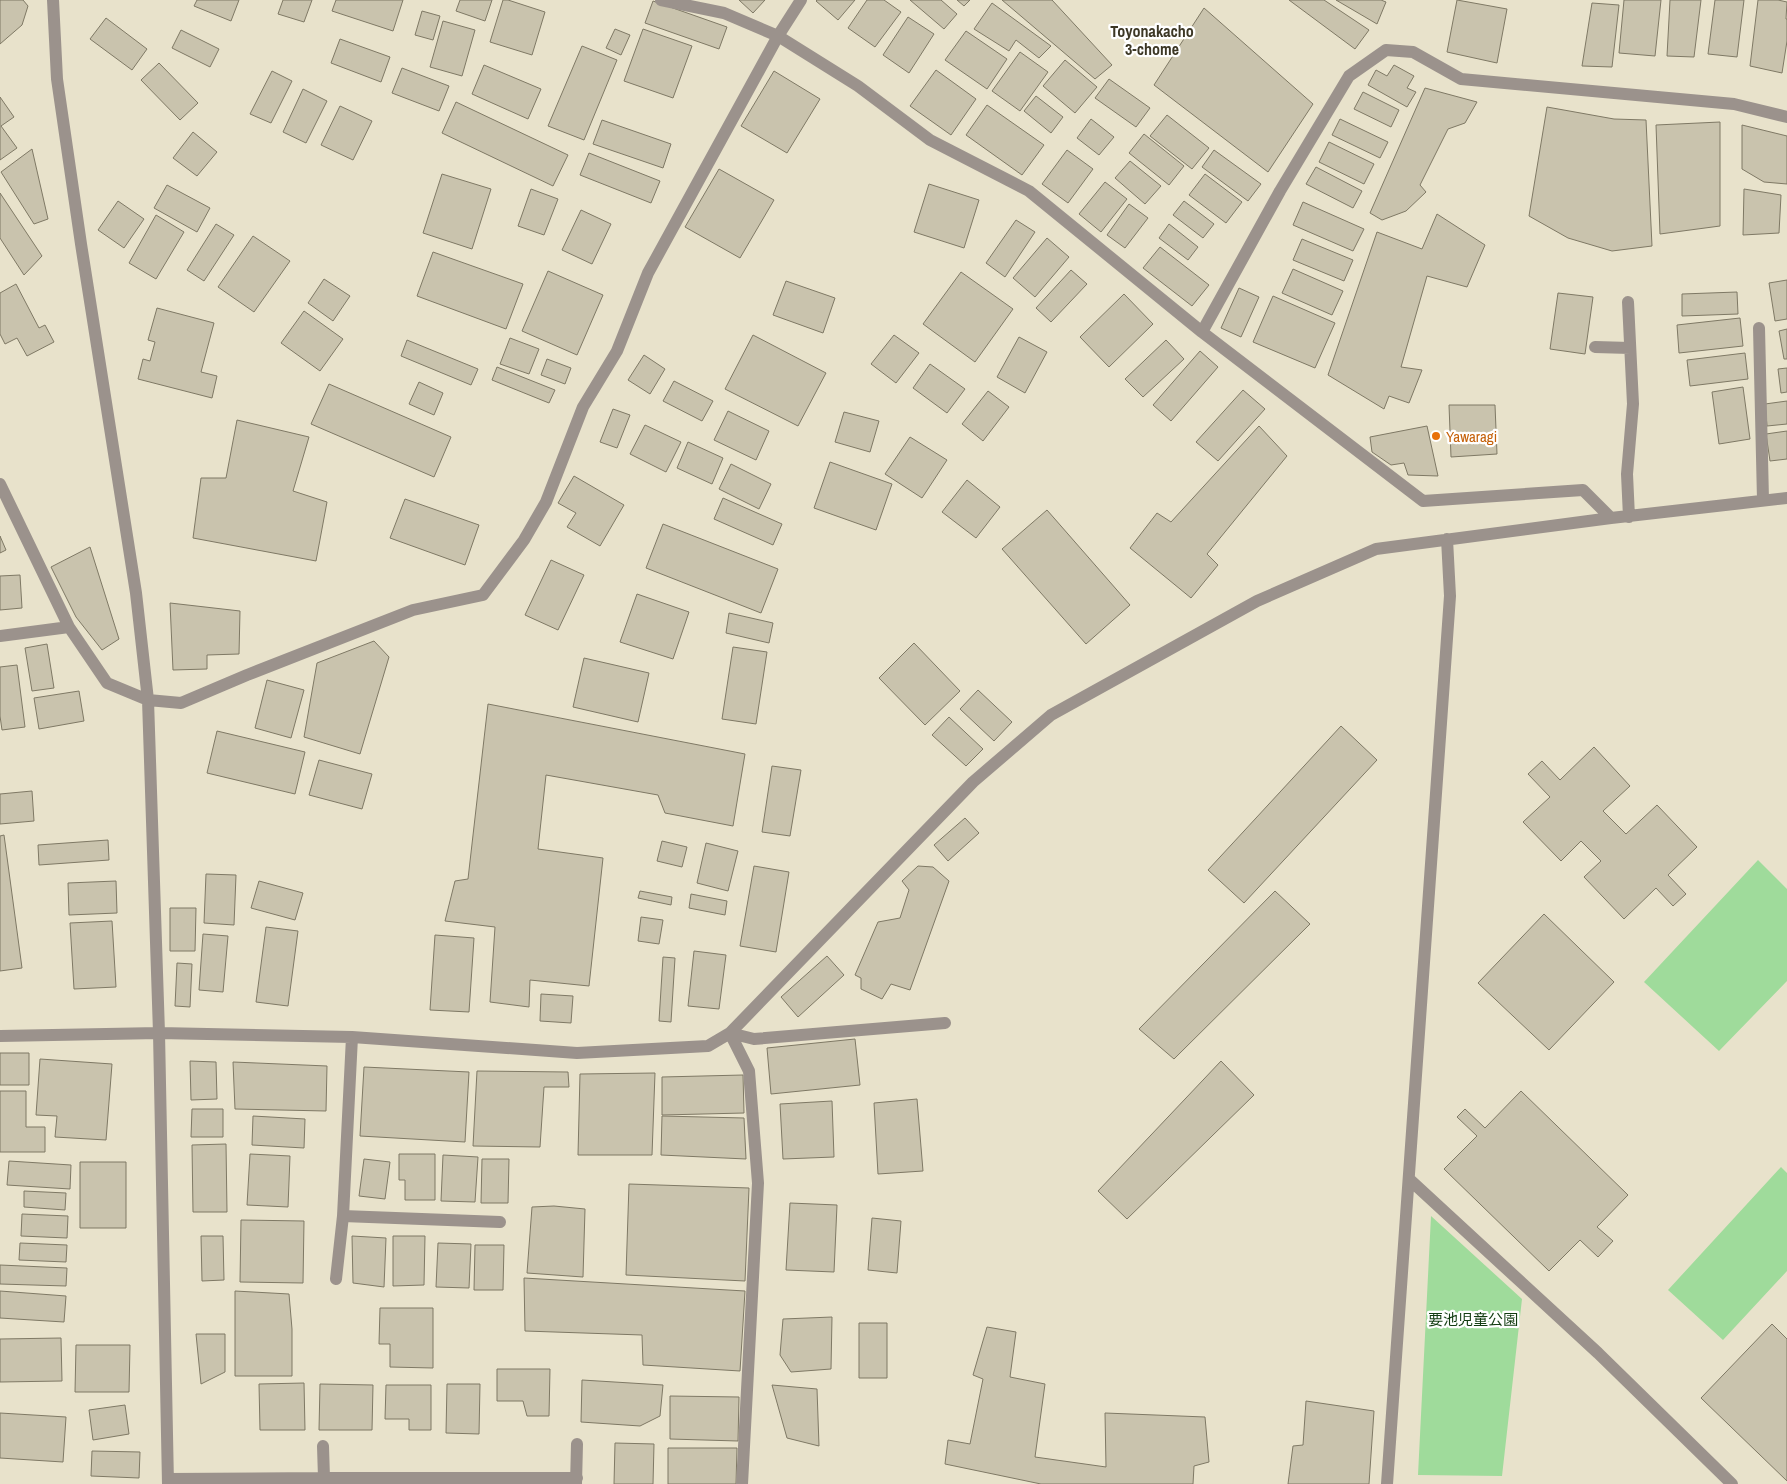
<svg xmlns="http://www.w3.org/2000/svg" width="1787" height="1484" viewBox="0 0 1787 1484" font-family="'Archivo Narrow','Noto Sans JP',sans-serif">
	<rect width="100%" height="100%" fill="#e8e2cb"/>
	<path fill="#9fdb9b" d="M1758 860 1787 889V981L1719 1051 1644 982Z
		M1781 1167 1787 1173V1271L1723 1340 1668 1290Z
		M1431 1216 1522 1299 1502 1476 1418 1475Z"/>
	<path fill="#c9c3ad" stroke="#7f7965" d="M0 0H23L28 6 22 25 0 44Z
		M197 0H239L231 21 194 6Z
		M283 0H312L304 22 278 14Z
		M336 0H403L393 31 332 11Z
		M460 0H492L485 21 456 11Z
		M503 0H508L545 12 532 55 490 42Z
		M739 0H765L753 13Z
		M817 0H855L838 20 816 1Z
		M867 0H884L901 12 875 47 848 28Z
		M910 0H941L957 14 944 29Z
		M957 0H970L964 6Z
		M1002 0H1052L1112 65 1095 79Z
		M1289 0H1324L1369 30 1355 49Z
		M1336 0H1381L1386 2 1377 24Z
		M1457 0 1507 9 1497 63 1447 52Z
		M1624 0H1661L1655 56 1619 53Z
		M1670 0H1701L1694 57 1667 56Z
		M1715 0H1744L1737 57 1708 54Z
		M1758 0H1778L1787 2 1786 19H1787V41L1782 73 1750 66Z
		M653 1 727 27 719 49 645 23Z
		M992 3 1051 46 1039 58 1016 40 1009 51 974 29Z
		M1592 3 1619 5 1612 67 1582 66Z
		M1204 8 1313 104 1268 172 1154 85Z
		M422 11 440 16 433 40 415 35Z
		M908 17 934 34 909 73 883 55Z
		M106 18 147 49 132 70 90 39Z
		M443 21 475 30 462 76 430 67Z
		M615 29 630 35 621 55 606 48Z
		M643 29 692 46 673 98 624 81Z
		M181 30 219 49 210 67 172 48Z
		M966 31 1007 59 987 89 945 60Z
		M340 39 390 57 381 82 331 63Z
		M582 46 617 60 584 140 548 126Z
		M1020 52 1048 72 1020 111 992 91Z
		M1065 60 1097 87 1075 113 1043 86Z
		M159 63 198 103 180 120 141 80Z
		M484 65 541 89 528 119 472 94Z
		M1394 65 1414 76 1407 88 1416 92 1407 107 1368 85 1376 70 1387 76Z
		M402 68 449 86 439 111 392 93Z
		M936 70 976 99 951 135 910 106Z
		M272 71 292 81 271 123 250 114Z
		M774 71 820 99 787 153 741 126Z
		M1109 79 1150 108 1136 127 1095 98Z
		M1425 88 1477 102 1465 123 1448 129 1420 185 1426 192 1406 211 1382 220 1370 213Z
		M303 89 327 101 306 143 283 132Z
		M1363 92 1399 110 1391 127 1354 109Z
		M1036 96 1063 117 1051 133 1024 111Z
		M0 97 14 117 1 126 17 148 0 160Z
		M456 102 568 155 553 186 442 133Z
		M987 105 1044 145 1022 175 966 135Z
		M340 106 372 121 353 160 321 145Z
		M1547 107 1614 119 1646 120 1652 246 1612 251 1568 238 1529 216Z
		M1167 115 1209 148 1192 169 1150 136Z
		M1091 119 1114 137 1099 155 1077 138Z
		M1340 119 1388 142 1380 158 1332 135Z
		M602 120 671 144 663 168 593 144Z
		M1720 122V226L1660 234 1656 125Z
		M1742 125 1787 136V184L1764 182 1742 169Z
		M193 132 217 152 197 176 173 158Z
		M1144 134 1184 166 1169 185 1129 153Z
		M1329 142 1374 164 1364 184 1319 162Z
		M32 149 48 219 34 224 1 172Z
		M1067 150 1093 169 1068 203 1042 184Z
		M1214 150 1261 184 1248 201 1202 167Z
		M589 153 660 181 651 203 580 175Z
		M1130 161 1161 186 1145 204 1115 178Z
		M1316 167 1362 191 1353 208 1306 184Z
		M719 169 774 200 740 258 685 227Z
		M442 174 491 189 472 249 423 233Z
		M1205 174 1242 202 1226 223 1189 195Z
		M1105 182 1127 199 1101 232 1079 214Z
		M929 184 979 200 964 248 914 232Z
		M167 185 210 208 197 232 154 208Z
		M531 189 558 199 544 235 518 226Z
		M1744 189 1781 195 1779 233 1743 235Z
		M0 193 42 256 24 275 0 238Z
		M118 201 144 219 124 248 98 230Z
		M1184 201 1214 224 1203 238 1173 215Z
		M1303 202 1364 229 1353 251 1293 225Z
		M1129 204 1148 218 1125 248 1107 235Z
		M581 210 611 224 592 264 562 250Z
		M1437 214 1485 245 1467 287 1427 276 1401 367 1422 370 1409 403 1389 396 1384 409 1328 375 1377 232 1422 249Z
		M156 215 184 232 156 279 129 263Z
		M1016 220 1035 232 1005 277 986 263Z
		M216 224 234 235 204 281 187 270Z
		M1169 224 1198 247 1188 260 1159 238Z
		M253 236 290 261 254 312 218 287Z
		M1047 238 1069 257 1035 297 1013 278Z
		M1302 239 1353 260 1344 281 1293 260Z
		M1160 247 1209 285 1192 306 1143 268Z
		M433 252 523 284 506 329 417 296Z
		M1293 269 1343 291 1332 315 1282 293Z
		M1071 270 1087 284 1051 322 1036 308Z
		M548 271 603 295 577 355 522 331Z
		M961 272 1013 309 975 362 923 324Z
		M324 279 350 296 333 321 308 303Z
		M1787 280V319L1775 321 1769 283Z
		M786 281 835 298 823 333 773 315Z
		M16 284 39 328 45 325 54 342 27 356 17 338 5 344 0 334V293Z
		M1239 288 1259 297 1241 337 1221 328Z
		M1737 292 1738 314 1682 316V294Z
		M1558 293 1593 297 1585 354 1550 349Z
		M1124 294 1153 324 1109 367 1080 337Z
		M1273 296 1335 323 1315 368 1253 342Z
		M157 308 214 323 201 372 217 376 212 398 138 379 143 359 150 361 155 342 148 340Z
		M304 311 343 339 320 371 281 343Z
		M1740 318 1743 346 1679 353 1677 325Z
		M1787 329V359H1784L1779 331Z
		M753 335 826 373 798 426 725 389Z
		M894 335 919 353 896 383 871 364Z
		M1019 337 1047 352 1025 393 997 377Z
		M510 338 539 349 529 374 500 364Z
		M407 340 478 369 471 385 401 356Z
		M1166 340 1184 359 1143 397 1125 379Z
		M1200 351 1218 367 1171 421 1153 405Z
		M1745 353 1748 379 1690 386 1687 360Z
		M644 355 665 369 650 394 628 380Z
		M547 359 571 368 565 384 541 375Z
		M930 364 965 389 947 413 913 388Z
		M497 367 555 390 549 403 492 380Z
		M1787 368V392L1781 393 1778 369Z
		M674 381 713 401 702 421 663 401Z
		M419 382 443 393 434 415 409 404Z
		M329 384 451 437 434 477 311 424Z
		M1743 387 1750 439 1719 444 1712 392Z
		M1243 390 1265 409 1218 461 1196 442Z
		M988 391 1009 407 983 441 962 424Z
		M1787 401V424L1767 426 1765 404Z
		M1449 405H1495L1497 454 1451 457Z
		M613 409 630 415 617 448 600 442Z
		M728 411 769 431 756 460 714 440Z
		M844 412 879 421 870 452 835 442Z
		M237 420 309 437 293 491 327 502 316 561 193 538 201 478H226Z
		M645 425 681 442 666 472 630 454Z
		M1259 426 1287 456 1207 554 1218 565 1191 598 1130 548 1157 513 1171 522Z
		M1427 426 1438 476 1408 475 1404 463 1391 465 1372 452 1370 437Z
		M1787 431V459L1770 461 1766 434Z
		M910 437 947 460 922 498 885 474Z
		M688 442 723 458 712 484 677 468Z
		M830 462 892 484 876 530 814 508Z
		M731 464 771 484 759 509 719 489Z
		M574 476 624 505 600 546 567 527 576 513 558 503Z
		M967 480 1000 507 976 538 942 512Z
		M723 498 782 524 773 545 714 519Z
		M405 499 479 525 465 565 390 538Z
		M1047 510 1130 605 1086 644 1002 549Z
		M663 524 778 569 761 613 646 568Z
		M0 536 6 550 0 553Z
		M90 547 119 639 102 650 76 617 51 567Z
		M551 560 584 575 558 630 525 615Z
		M20 575 22 608 0 610V576Z
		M637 594 689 612 673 659 620 642Z
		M170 603 240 611 239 654 207 655V669L173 670Z
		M729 613 773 623 769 643 726 633Z
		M374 641 389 657 360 754 304 737 317 663Z
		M914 643 960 691 925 725 879 678Z
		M47 644 54 688 32 691 25 648Z
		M733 647 767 652 756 724 722 719Z
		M584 658 649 673 638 722 573 707Z
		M17 665 25 727 2 730 0 716V667Z
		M267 680 304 690 291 738 255 728Z
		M978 690 1012 722 994 741 960 709Z
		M79 691 84 721 39 729 34 698Z
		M488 704 745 754 733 826 665 813 658 795 546 775 538 849 603 858 589 986 530 980 529 1007 490 1002 495 927 445 921 455 881 468 879Z
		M949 717 983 749 966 766 932 735Z
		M1341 726 1377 760 1244 903 1208 870Z
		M217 731 305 752 295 794 207 773Z
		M1594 747 1630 786 1603 811 1626 834 1657 805 1697 847 1668 875 1686 894 1673 906 1656 888 1624 919 1584 877 1601 861 1581 841 1561 861 1523 822 1550 797 1528 774 1542 761 1560 780Z
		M319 760 372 774 362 809 309 795Z
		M772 766 801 770 790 836 762 832Z
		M32 791 34 821 0 824V794Z
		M965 818 979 833 948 861 934 845Z
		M4 835 22 968 0 971V836Z
		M108 840 109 860 39 865 38 845Z
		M662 841 687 847 682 867 657 861Z
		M706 843 738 851 728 891 697 883Z
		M754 866 789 872 776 952 740 946Z
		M918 866 933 867 949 881 910 990 891 984 882 999 861 989V978L855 975 878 922 900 918 909 890 902 881Z
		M206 874 236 875 234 925 204 923Z
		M116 881 117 913 69 915 68 883Z
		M259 881 303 893 295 920 251 908Z
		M640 891 672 897 671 905 638 898Z
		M1275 891 1310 924 1174 1059 1139 1029Z
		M691 894 727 901 725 915 689 908Z
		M170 908H196L195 951H170Z
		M1544 914 1614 982 1549 1050 1478 983Z
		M641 917 663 920 659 944 638 941Z
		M112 921 116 987 74 989 70 923Z
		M266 927 298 931 288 1006 256 1002Z
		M203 934 228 936 223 992 199 990Z
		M435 935 474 938 469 1012 430 1010Z
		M694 951 726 955 719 1009 688 1006Z
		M827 956 844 975 798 1017 781 997Z
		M663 957 675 958 671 1022 659 1021Z
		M177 963 192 964 190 1007 175 1006Z
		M541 994 573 996 571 1023 540 1021Z
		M855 1039 860 1085 771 1094 767 1048Z
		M0 1053H29V1085H0Z
		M40 1059 112 1064 106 1140 55 1137 57 1116 36 1115Z
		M190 1061 216 1062 217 1099 191 1100Z
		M1221 1061 1254 1095 1127 1219 1098 1191Z
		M233 1062 327 1066 326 1111 235 1109Z
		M364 1067 469 1072 465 1142 360 1136Z
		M477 1071 568 1072 569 1087H544L540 1147 473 1146Z
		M655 1073 652 1155H578L580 1074Z
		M743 1075 744 1113 662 1115V1077Z
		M0 1091H26V1127H45V1152H0Z
		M1521 1091 1628 1195 1597 1227 1613 1241 1598 1257 1580 1240 1549 1271 1444 1169 1477 1136 1457 1117 1465 1109 1485 1128Z
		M917 1099 923 1171 878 1174 874 1103Z
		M832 1101 834 1157 783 1159 780 1104Z
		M192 1109H223V1137H191Z
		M253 1116 305 1119 304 1148 252 1145Z
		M662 1116 744 1118 746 1159 661 1155Z
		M226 1144 227 1212H193L192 1145Z
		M250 1154 290 1156 288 1207 247 1205Z
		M399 1154H435V1200H405V1180H399Z
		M443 1155 478 1157 475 1202 441 1201Z
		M364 1159 390 1162 385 1199 359 1196Z
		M482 1159H509L508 1203H481Z
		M9 1161 71 1165 70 1189 7 1185Z
		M80 1162H126V1228H80Z
		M629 1184 749 1188 745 1281 626 1275Z
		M24 1191 66 1193 65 1210 24 1207Z
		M790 1203 837 1205 834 1272 786 1270Z
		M554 1206 585 1209 583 1277 527 1273 532 1207Z
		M22 1214 68 1216 67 1238 21 1236Z
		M872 1218 901 1221 897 1273 868 1270Z
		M241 1220 304 1221 303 1283 240 1282Z
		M201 1236H223L224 1280 202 1281Z
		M352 1236 386 1238 384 1287 353 1283Z
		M393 1236H425L424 1285 393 1286Z
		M20 1243 67 1245 66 1262 19 1260Z
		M438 1243 471 1244 469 1288 436 1287Z
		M475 1245H504L503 1290H474Z
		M0 1265 67 1268 66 1286 0 1284Z
		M524 1278 745 1291 740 1371 643 1365 642 1335 525 1331Z
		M0 1291 66 1296 64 1322 0 1318Z
		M235 1291 289 1294 292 1329V1376H235Z
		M380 1308H433V1368L390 1367V1344H379Z
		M832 1317 831 1369 791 1372 780 1355 783 1319Z
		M859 1323H887V1378H859Z
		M1772 1324 1787 1339V1481L1701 1398Z
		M987 1327 1016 1332 1010 1377 1045 1384 1035 1457 1106 1467 1105 1413 1205 1417 1209 1462 1194 1466 1193 1484H1041L945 1464 948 1440 970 1444 983 1379 973 1375Z
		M196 1334H225V1372L201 1384Z
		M61 1338 62 1381 0 1382V1339Z
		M76 1345H130L129 1392H75Z
		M497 1369H550L549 1416H527L523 1401H497Z
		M582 1380 663 1385 660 1416 640 1426 581 1422Z
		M304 1383 305 1430H260L259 1384Z
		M320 1384 373 1385 372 1430H319Z
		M447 1384H480L479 1434 446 1433Z
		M386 1385H431V1430H409V1419H385Z
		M772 1385 817 1389 819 1446 787 1438Z
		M670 1396 739 1397 738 1441 670 1439Z
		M1306 1401 1374 1411 1369 1484H1288L1293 1446 1303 1445Z
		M125 1405 129 1434 93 1440 89 1410Z
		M0 1413 66 1417 63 1462 0 1458Z
		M615 1443 654 1444 653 1484H614Z
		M668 1448H737L736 1484H668Z
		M92 1451 140 1452 139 1478 91 1476Z"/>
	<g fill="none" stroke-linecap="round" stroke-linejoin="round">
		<path stroke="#9b928c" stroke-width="12" d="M53 0 57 79 81 244 136 593 148 700 159 1033 168 1484
			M661 0 724 13 778 36 858 86 930 140 1029 191 1202 332 1423 501 1583 490 1611 518
			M1628 302 1633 404 1627 474 1629 517
			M1759 328 1763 500
			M1202 332 1280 191 1349 76 1386 50 1413 52 1461 79 1734 104 1787 117
			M1595 347 1630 348
			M0 484 69 627 107 683 148 700 181 703 247 675 413 610 483 595 524 540 546 502 583 407 617 351 648 273 778 36 801 0
			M0 636 69 627
			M730 1033 749 1071 758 1183 742 1484
			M730 1033 754 1039 945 1023
			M0 1036 159 1033 352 1037 577 1053 708 1046 730 1033 973 782 1051 715 1257 601 1376 549 1611 518 1787 498
			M1409 1179 1598 1353 1732 1484
			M343 1216 500 1222
			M336 1279 343 1216 352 1037
			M323 1446 324 1478
			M168 1479 324 1478H577
			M576 1484 577 1444
			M1387 1484 1450 596 1447 539"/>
	</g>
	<circle fill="#e8710a" stroke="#fff" stroke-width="2" cx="1436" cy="436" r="5"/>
	<g text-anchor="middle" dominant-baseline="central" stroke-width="4.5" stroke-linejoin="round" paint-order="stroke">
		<g font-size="15" fill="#c56008" stroke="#fff" text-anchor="start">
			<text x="1446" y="436">Yawaragi</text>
		</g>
		<g font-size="15" fill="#133d12" stroke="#fff">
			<text x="1473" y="1319">要池児童公園</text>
		</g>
		<g font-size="16" font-weight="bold" fill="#3c3725" stroke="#fff">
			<text x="1152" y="31">Toyonakacho<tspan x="1152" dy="18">3-chome</tspan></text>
		</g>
	</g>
</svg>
